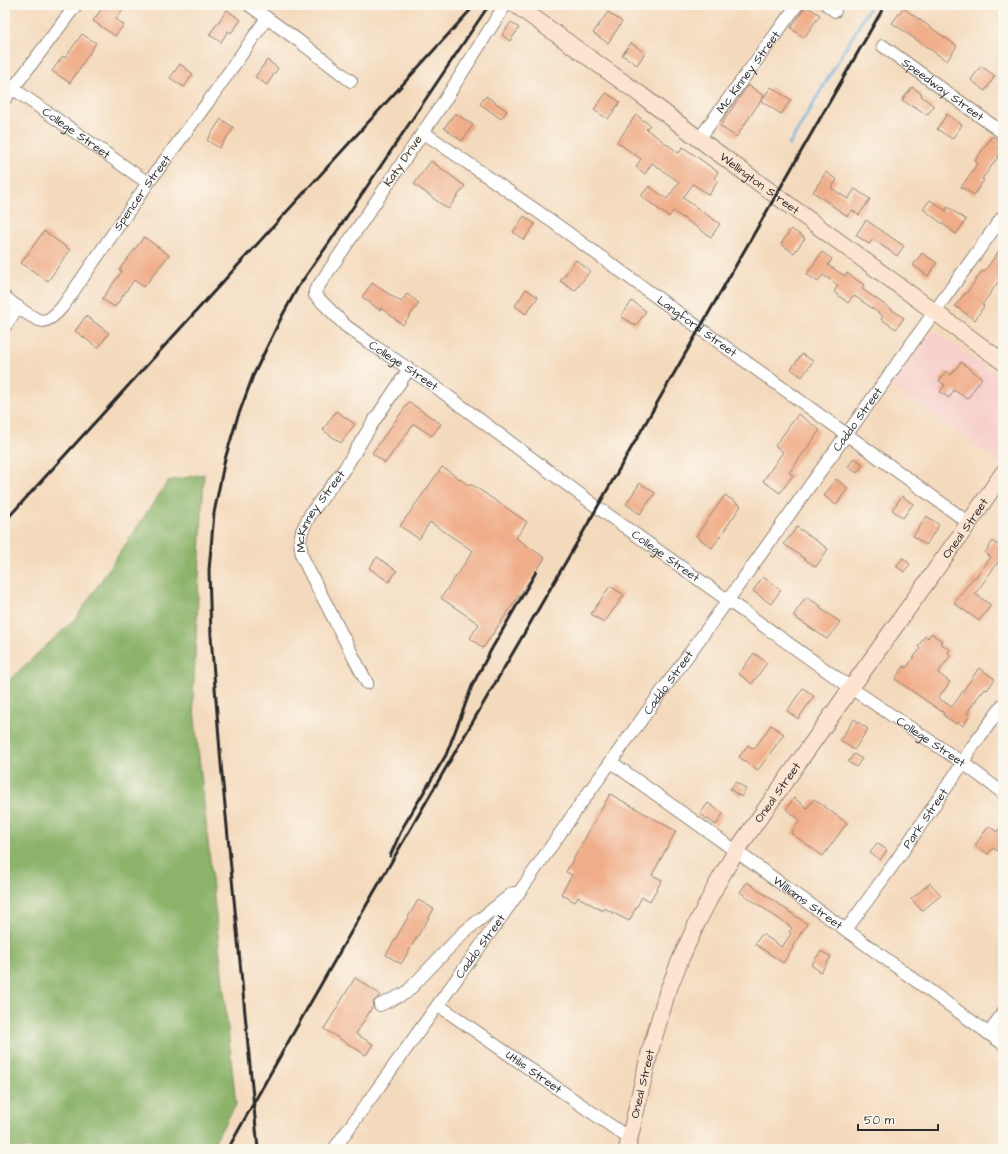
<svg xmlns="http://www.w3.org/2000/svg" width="1008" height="1154" viewBox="0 0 1008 1154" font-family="'Architects Daughter',sans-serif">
	<rect width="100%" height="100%" fill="#fbf7ec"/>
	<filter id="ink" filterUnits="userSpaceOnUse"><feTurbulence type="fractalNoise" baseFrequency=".025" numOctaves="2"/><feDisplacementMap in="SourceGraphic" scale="8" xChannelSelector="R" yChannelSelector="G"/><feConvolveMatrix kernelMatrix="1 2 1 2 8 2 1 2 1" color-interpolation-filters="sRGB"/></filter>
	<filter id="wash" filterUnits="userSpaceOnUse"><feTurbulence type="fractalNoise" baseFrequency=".012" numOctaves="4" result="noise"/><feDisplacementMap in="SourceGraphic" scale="16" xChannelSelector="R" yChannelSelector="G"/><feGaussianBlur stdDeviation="0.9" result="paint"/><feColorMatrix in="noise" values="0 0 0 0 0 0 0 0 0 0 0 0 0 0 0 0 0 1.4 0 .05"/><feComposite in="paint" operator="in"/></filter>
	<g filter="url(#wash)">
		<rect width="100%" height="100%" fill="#f4dabd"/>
		<path fill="#f7d0cc" d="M932 330 1003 379V464L892 387Z"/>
		<path fill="#8bb36a" stroke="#5b6f4a" d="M204 474 193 700 236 1105 210 1149H5V684L76 618 168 481Z"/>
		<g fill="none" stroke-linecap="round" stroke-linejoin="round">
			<path stroke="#61acda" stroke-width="3" d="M789 145 871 5"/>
		</g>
		<g id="blocks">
			<path fill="#f0ad89" d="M104 5H126L116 19 124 25 115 36 93 21Z
				M806 6 820 15 804 38 791 28Z
				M903 8 957 46 947 61 892 23Z
				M227 10 241 20 231 33 228 31 221 42 209 35Z
				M608 12 622 22 608 43 593 33Z
				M511 22 519 28 510 41 502 35Z
				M82 34 96 43 70 83 52 71 63 56 65 58Z
				M631 43 645 53 637 65 622 55Z
				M267 60 278 68 267 85 255 77Z
				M180 64 193 74 184 87 170 78Z
				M981 66 995 76 985 91 971 80Z
				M748 85 764 96 736 137 720 126Z
				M771 87 791 100 781 114 761 101Z
				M912 87 922 94 921 96 934 106 927 115 914 106 913 107 902 100Z
				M606 93 620 102 608 119 594 110Z
				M486 96 507 111 501 119 480 104Z
				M455 113 473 125 462 141 444 128Z
				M947 114 962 125 952 139 937 129Z
				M636 115 650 125 646 129 679 153 683 147 718 172 714 178 718 181 709 195 693 184 683 198 720 224 711 237 673 211 669 217 641 196 649 186 667 199 679 182 652 163 645 174 636 167 641 159 617 142Z
				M221 119 234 128 219 148 207 140Z
				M992 136 1001 142 998 147 1003 150 982 179 984 180 974 195 961 187 978 163 975 161Z
				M431 161 465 186 448 209 414 184Z
				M826 172 837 180 831 188 848 199 855 189 870 199 859 215 852 210 847 216 813 192Z
				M930 200 946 211 948 207 966 220 956 234 923 209Z
				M524 216 535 224 524 240 513 232Z
				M866 220 904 246 897 256 873 239 869 244 856 235Z
				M791 229 805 238 794 253 781 244Z
				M44 231 70 250 48 281 21 263Z
				M144 237 169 255 144 287 134 280 115 307 102 299 122 271 119 270Z
				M1003 245V275L982 305 984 306 975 320 955 306 965 293 966 294 982 271 984 272Z
				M822 252 832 259 828 265 845 276 847 273 864 285 862 289 904 318 896 329 881 319 883 316 856 297 853 296 848 303 834 292 838 285 823 275 818 282 807 274Z
				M922 253 937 263 928 276 913 265Z
				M576 260 590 271 575 291 560 281Z
				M372 283 401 302 407 294 419 303 403 325 381 308 380 310 362 297Z
				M526 289 538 297 526 314 515 306Z
				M632 301 646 311 636 326 621 316Z
				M86 316 109 333 98 348 75 331Z
				M802 354 813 361 802 377 791 369Z
				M961 362 982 378 967 399 954 390 949 398 940 392 945 385 939 381 946 371 951 375Z
				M409 402 441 424 432 436 414 424 385 463 372 453Z
				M336 411 355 424 341 443 323 430Z
				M798 414 820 430 789 473 793 475 780 493 763 481 783 452 775 446Z
				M854 458 863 464 857 473 848 467Z
				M442 467 470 486 471 484 527 522 516 538 545 558 483 648 470 638 479 624 441 598 473 551 430 522 419 539 400 526Z
				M836 479 848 488 836 505 824 496Z
				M640 483 655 493 640 514 626 504Z
				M725 495 741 506 712 548 696 536Z
				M902 496 913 504 903 518 892 510Z
				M927 516 939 525 926 545 913 536Z
				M797 527 828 549 816 567 784 544Z
				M993 541 1003 549V565L998 562 975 594 991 605 979 621 954 603 974 577 975 578 991 557 985 553Z
				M377 557 397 571 389 582 369 568Z
				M903 558 910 564 904 572 896 566Z
				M763 577 781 590 771 604 753 591Z
				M610 586 624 595 604 623 591 614Z
				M806 597 821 606 820 608 840 622 827 639 793 616Z
				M931 633 942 641 940 643 950 650 948 653 951 655 938 673 950 682 938 698 952 707 979 668 995 679 987 690 985 689 982 693H981L967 713 970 715 963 726 958 722 956 724 943 715 944 713 895 679 904 666 906 668 920 649 918 647 925 636 928 638Z
				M754 653 767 663 752 684 739 674Z
				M803 688 814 696 798 719 787 711Z
				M854 719 868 729 854 750 840 740Z
				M771 725 784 734 758 770 739 757 748 745 754 749Z
				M854 754 862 759 856 767 848 762Z
				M736 782 746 789 741 797 730 789Z
				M610 794 676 831 652 875 662 880 650 901 642 897 629 921 604 908 603 911 578 897 575 902 561 894 572 875 566 872Z
				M794 798 807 808 814 799 847 823 823 856 791 833 800 820 786 809Z
				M708 803 723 814 716 825 700 814Z
				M1003 823V844L998 851 993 848 988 854 975 845 989 826 997 832Z
				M877 843 887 850 880 860 870 853Z
				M747 882 807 924 792 947 793 948 783 963 755 944 762 934 782 947 791 934 789 932 792 928 740 892Z
				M930 883 941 895 922 911 911 899Z
				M418 900 434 909 401 964 386 955Z
				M821 951 831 957 821 972 811 965Z
				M355 978 380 994 378 998 374 1001 373 1006 356 1034 373 1044 366 1055 324 1029Z"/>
		</g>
	</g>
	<g filter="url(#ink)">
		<use href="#blocks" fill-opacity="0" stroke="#908274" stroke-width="1"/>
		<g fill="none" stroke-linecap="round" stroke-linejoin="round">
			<g stroke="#908274" stroke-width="14">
				<g id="street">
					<path d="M249 5 299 41 351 81"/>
					<path id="s1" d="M505 5 443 103 315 291V295L346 326 371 344 429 382 597 507 851 688 963 763 1003 793"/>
					<path d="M827 5 835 11"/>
					<path id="s2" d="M883 46 1003 133"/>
					<path id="s3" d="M5 83 148 183"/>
					<path d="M5 99 76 5"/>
					<path id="s4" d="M423 132 550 220 969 523"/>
					<path id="s5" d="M699 139 797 5"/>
					<path id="s6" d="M5 297C12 303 35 321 43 321 51 320 58 312 63 306L148 183 208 102 267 18"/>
					<path d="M5 326 18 307"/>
					<path id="s7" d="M367 683 308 569 302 556 300 541 302 531 311 513 345 468 372 424 409 369"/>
					<path id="s8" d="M611 762 846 930 1003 1044"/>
					<path id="s9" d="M846 930 898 858 963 763 970 750 1003 705"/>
					<path d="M380 1005 406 993 463 933 513 893"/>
					<path id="s10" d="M438 1005 630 1139"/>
					<path d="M989 1034 1003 1012"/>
					<path id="s11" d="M334 1149 378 1088 525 884 584 799 728 600 1003 216"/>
				</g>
			</g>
			<g stroke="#908274" stroke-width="18">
				<g id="secondary">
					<path id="s12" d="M516 5 641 95 699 139 1003 362"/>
					<path id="s13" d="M627 1149 650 1051 667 993 681 958 697 923 717 884 736 851 851 688 969 523 1003 473"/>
				</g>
			</g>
			<use href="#street" stroke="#fff" stroke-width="12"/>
			<use href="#secondary" stroke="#fde4d1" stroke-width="16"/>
			<path stroke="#2b2b2b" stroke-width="3" d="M5 521 475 5
				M390 856 403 827 446 755 461 716 472 686 491 650 536 572
				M228 1149C343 942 463 739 582 534 683 358 783 181 885 5
				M258 1149 221 764 211 636 209 570 214 513 225 459 237 419 253 376 282 316 298 287 329 243 489 5"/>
		</g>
	</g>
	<g text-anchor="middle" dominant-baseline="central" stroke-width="3" stroke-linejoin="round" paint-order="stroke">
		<g font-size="12" fill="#2b2b2b" stroke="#fbf7ec">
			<text stroke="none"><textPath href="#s5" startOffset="83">Mc Kinney Street</textPath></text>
			<text stroke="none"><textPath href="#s2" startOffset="74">Speedway Street</textPath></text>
			<text stroke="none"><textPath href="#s3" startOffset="87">College Street</textPath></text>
			<text transform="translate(403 161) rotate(-56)">Katy Drive</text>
			<text stroke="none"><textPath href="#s12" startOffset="302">Wellington Street</textPath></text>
			<text stroke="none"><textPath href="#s6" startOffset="209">Spencer Street</textPath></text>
			<text stroke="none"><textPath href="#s4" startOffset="336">Langford Street</textPath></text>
			<text stroke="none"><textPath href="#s1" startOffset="461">College Street</textPath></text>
			<text stroke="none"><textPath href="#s11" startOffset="898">Caddo Street</textPath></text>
			<text stroke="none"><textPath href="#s7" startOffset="193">McKinney Street</textPath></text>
			<text stroke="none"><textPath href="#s13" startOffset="715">Oneal Street</textPath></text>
			<text stroke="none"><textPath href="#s1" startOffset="785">College Street</textPath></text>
			<text stroke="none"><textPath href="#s11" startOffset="574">Caddo Street</textPath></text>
			<text stroke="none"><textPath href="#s1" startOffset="1109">College Street</textPath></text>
			<text stroke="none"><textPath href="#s13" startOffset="391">Oneal Street</textPath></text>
			<text stroke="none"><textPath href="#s9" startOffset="137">Park Street</textPath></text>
			<text stroke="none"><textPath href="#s8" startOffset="242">Williams Street</textPath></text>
			<text stroke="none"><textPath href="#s11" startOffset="250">Caddo Street</textPath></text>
			<text stroke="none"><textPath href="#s10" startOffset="117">Utilis Street</textPath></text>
			<text stroke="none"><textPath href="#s13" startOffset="67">Oneal Street</textPath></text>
		</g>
	</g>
	<rect width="1008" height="1154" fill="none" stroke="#fbf7ec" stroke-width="20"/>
	<path d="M858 1124v6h80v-6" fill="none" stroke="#2b2b2b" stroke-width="2"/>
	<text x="864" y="1124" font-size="12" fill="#2b2b2b" stroke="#fbf7ec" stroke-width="3" paint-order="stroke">50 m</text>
</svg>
